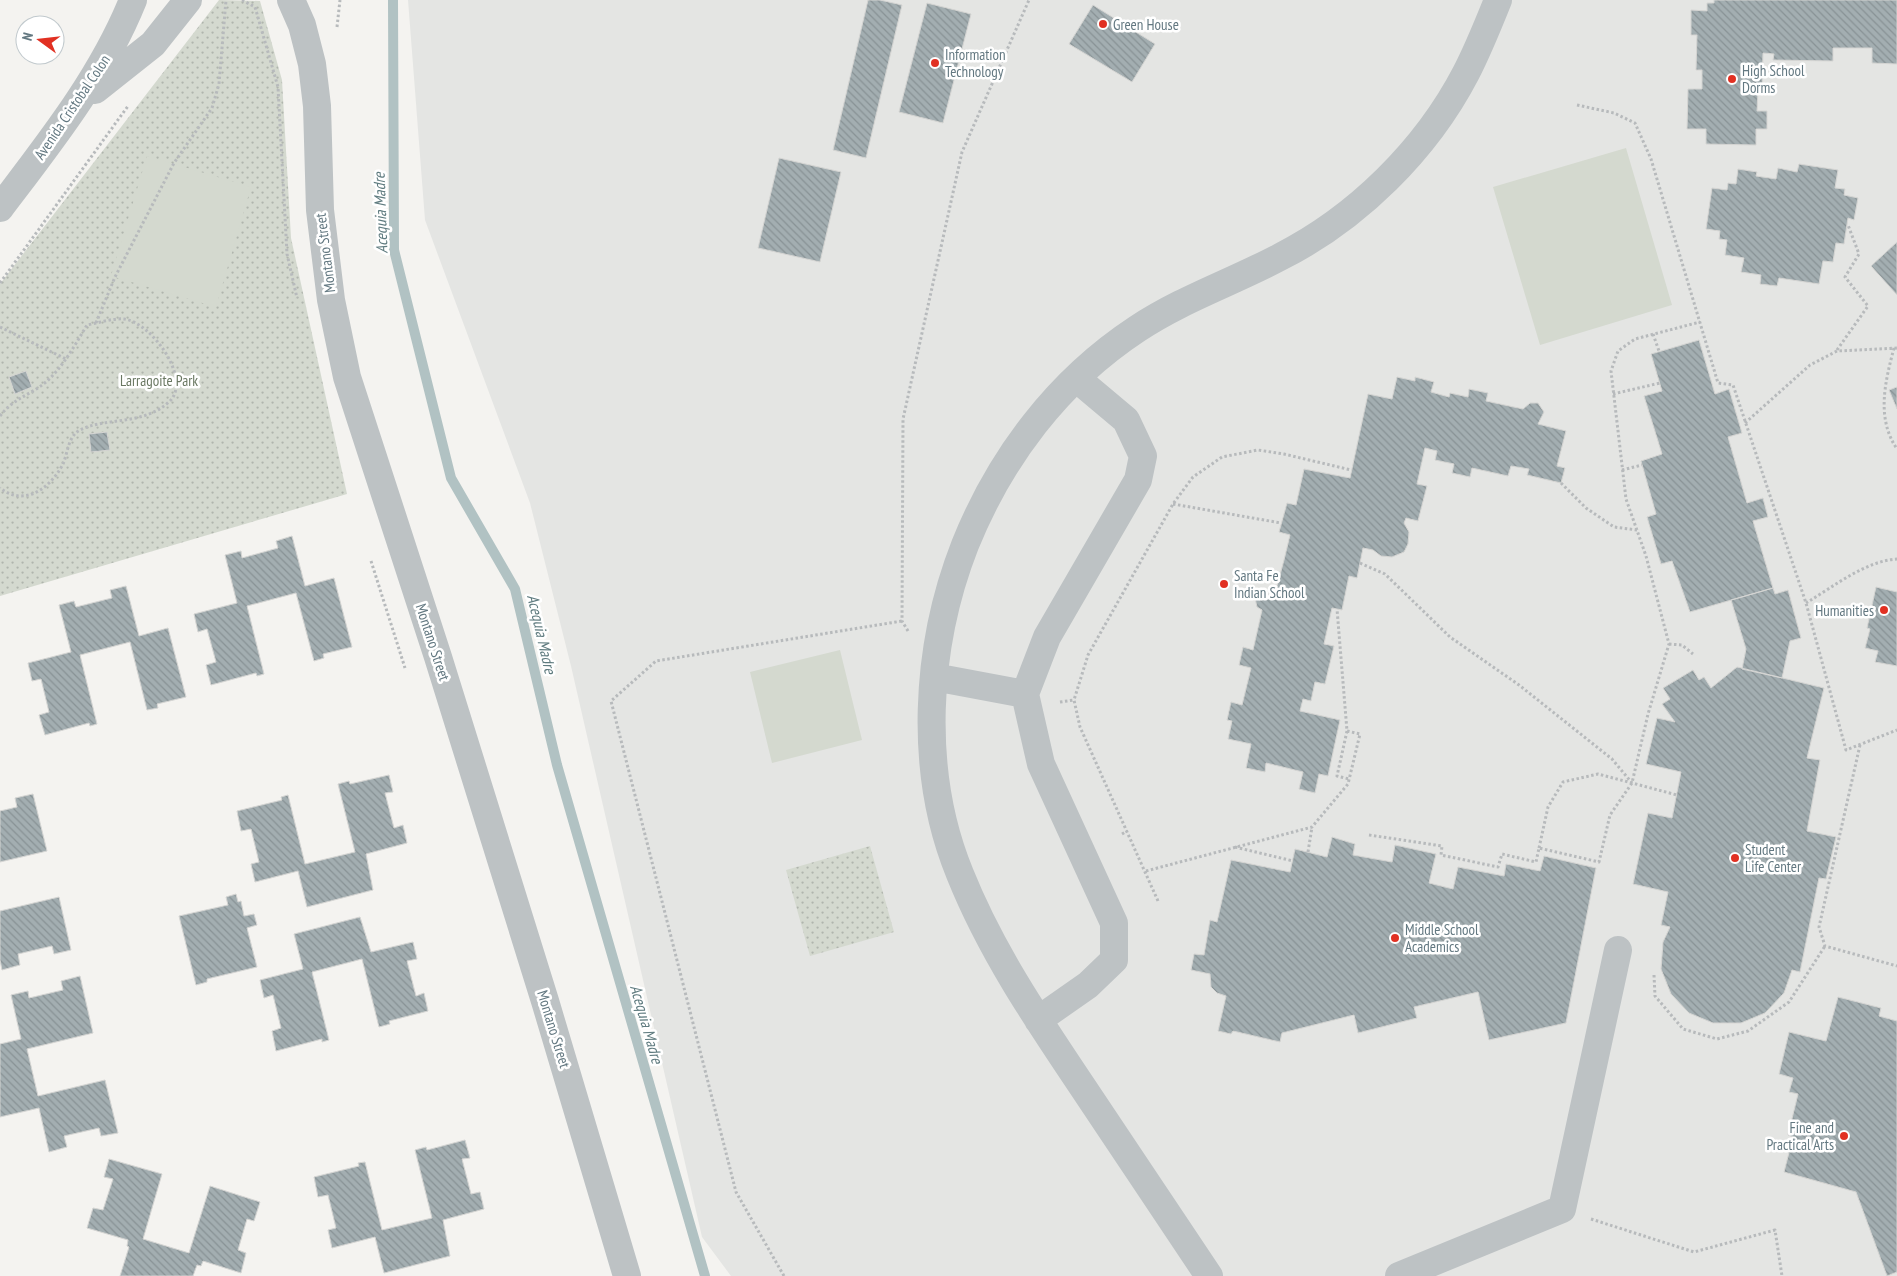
<svg xmlns="http://www.w3.org/2000/svg" width="1897" height="1276" viewBox="0 0 1897 1276" font-family="'PT Sans Narrow',sans-serif">
	<defs>
		<pattern id="park-dots" width="8" height="8" patternUnits="userSpaceOnUse" patternTransform="scale(1.25)"><rect width="8" height="8" fill="#d4d9cf"/><path d="M2 2h.1M6 6h.1" fill="none" stroke="#b0b5ad" stroke-width="1.8" stroke-linecap="round"/></pattern>
		<pattern id="building-back-hatch" width="6" height="6" patternUnits="userSpaceOnUse" patternTransform="scale(1.25)"><rect width="6" height="6" fill="#a3aeb1"/><path d="M-1 5l2 2M0 0l6 6M5-1l2 2" fill="none" stroke="#889295"/></pattern>
	</defs>
	<rect width="100%" height="100%" fill="#f4f3f0"/>
	<path fill="#e4e5e3" d="M408 0H1897V1276H731L702 1237 571 666 530 503 425 220Z"/>
	<path fill="url(#park-dots)" d="M219 0 260 1 282 80 291 238 347 494 0 596V284Z
		M870 846 894 932 810 956 786 870Z"/>
	<path fill="#d4d9cf" d="M1626 148 1672 305 1540 345 1493 187Z
		M147 156 251 187 216 307 111 276Z
		M840 650 862 740 772 763 750 672Z"/>
	<g fill="none" stroke-linecap="round" stroke-linejoin="round">
		<path stroke="#b1c2c3" stroke-width="10" d="M393 0 394 250 451 478 515 589 557 765 705 1276"/>
	</g>
	<path fill="url(#building-back-hatch)" stroke="#d5d5d3" d="M868 0H880L902 5 866 158 833 150Z
		M1714 0H1897V64L1872 63V48H1833V61L1773 60 1774 54 1763 53 1762 91H1758L1757 111H1767V129H1756V145L1706 144V129H1687L1688 89H1702V70H1696L1697 35H1691V10L1707 11V3H1714Z
		M927 3 971 14 943 123 899 112Z
		M1093 5 1155 44 1132 82 1069 44Z
		M779 158 841 172 820 262 758 248Z
		M1799 164 1838 170 1835 188 1845 189 1844 195 1858 198 1854 220 1848 218 1844 244 1836 243 1833 262 1823 261 1819 284 1779 278 1777 286 1760 284 1761 275 1741 272 1744 258 1725 255 1727 240 1719 239 1720 231 1706 229 1712 188 1727 190 1728 183 1736 184 1738 169 1757 172 1756 176 1776 179 1778 168 1797 172Z
		M1897 242V295L1871 266Z
		M1699 340 1715 394 1729 389 1742 433 1728 437 1747 503 1763 498 1768 517 1753 521 1773 588 1690 612 1672 561 1661 564 1647 517 1656 514 1641 461 1662 454 1644 396 1662 391 1651 354Z
		M26 371 32 387 15 394 9 377Z
		M1397 377 1415 381V377L1434 382 1431 392 1449 397 1450 393 1468 397 1469 389 1488 393 1486 401 1523 409 1530 403H1538L1544 412 1538 424 1566 431 1557 466 1565 468 1561 483 1527 475 1529 469 1511 466 1508 476 1472 468 1470 477 1452 473 1454 464 1435 460 1437 451 1425 448 1417 484 1427 486 1418 521 1406 518 1404 523 1409 532 1408 544 1404 552 1392 557 1381 556 1373 550 1363 548 1357 578 1349 576 1342 610 1332 608 1324 644 1334 646 1325 684 1315 682 1311 701 1303 699 1300 711 1340 720 1328 776 1319 774 1315 793 1299 789 1303 772 1266 763 1265 772 1246 768 1251 744 1228 739 1232 721 1227 720 1231 702 1242 705 1251 668 1239 665 1243 647 1253 650 1262 610 1257 607 1255 598 1264 592 1274 597 1284 560 1290 535 1279 532 1287 503 1296 505 1304 469 1350 478 1368 394 1392 399Z
		M1897 387V409L1889 390Z
		M107 432 110 450 91 452 89 434Z
		M292 536 305 586 334 578 352 647 323 654 324 658 314 661 296 593 247 606 264 674 257 676 256 673 211 685 206 665 216 662 207 629 198 632 194 614 237 603 225 555 241 551 242 558 278 548 276 541Z
		M126 586 139 636 168 628 186 697 157 704 158 708 147 710 130 642 80 655 97 724 90 726 89 723 45 735 39 715 49 712 41 679 32 681 28 663 71 652 59 605 74 601 76 607 112 598 110 590Z
		M1876 587 1897 592V666L1875 662 1878 651 1865 648 1870 629 1867 628Z
		M1773 588 1775 594 1788 590 1801 638 1790 641 1782 678 1742 669 1746 649 1731 600Z
		M1737 667 1824 688 1807 758 1820 760 1807 831 1836 837 1826 879 1819 878 1800 972 1792 970 1784 993 1765 1013 1741 1023H1713L1689 1013 1671 994 1661 969 1663 942 1670 927 1661 925 1668 892 1633 884 1648 813 1672 818 1681 772 1646 764 1657 718 1675 722 1662 704 1670 699 1663 688 1693 670 1699 680 1704 677 1711 688Z
		M389 775 393 792 385 793 394 828 403 825 407 843 366 854 373 890 307 907 298 871 255 882 251 864 259 862 251 829 241 831 237 811 282 800 281 797 288 795 305 864 355 852 338 784 349 781 350 784Z
		M33 794 47 851 0 862V811L17 807 15 798Z
		M1332 837 1355 844 1353 855 1392 862 1395 845 1436 854 1429 883 1453 889 1458 867 1504 876 1506 864 1540 871 1544 856 1596 868 1566 1023 1489 1040 1478 992 1414 1007 1417 1018 1358 1033 1354 1015 1282 1033 1280 1042 1233 1031 1231 1034 1218 1031 1226 996 1217 993 1211 987 1210 974 1191 970 1194 954 1204 955 1210 920 1217 922 1231 860 1290 872 1295 849 1327 857Z
		M236 894 238 902 241 901 244 916 254 914 257 925 247 928 257 967 207 979V982L196 985 179 916 228 905 226 897Z
		M59 897 71 950 54 954 52 946 18 954 20 965 2 970 0 960V911Z
		M360 917 371 952 413 942 417 959 407 961 416 996 424 993 428 1011 389 1021 390 1024 379 1027 362 959 312 972 329 1040 322 1042V1039L276 1051 272 1031 281 1028 273 995 264 998 260 980 303 969 294 934Z
		M80 976 93 1033 27 1049 38 1096 105 1080 118 1133 101 1136 99 1128 64 1136 67 1147 49 1152 39 1108 0 1117V1044L21 1039 11 995 28 991 29 998 63 990 61 981Z
		M1838 997 1881 1008 1879 1016 1897 1021V1272L1887 1276 1856 1192 1784 1172 1793 1137 1788 1135 1798 1094 1789 1092 1793 1078 1779 1074 1789 1032 1826 1041Z
		M465 1140 470 1158 462 1159 471 1194 480 1192 484 1209 443 1220 450 1256 384 1273 375 1237 332 1248 328 1230 336 1228 328 1195 318 1197 314 1177 359 1166 358 1163 365 1162 382 1230 432 1218 415 1150 426 1147 427 1150Z
		M109 1159 162 1174 143 1239 189 1253 210 1186 260 1202 254 1221 247 1219 238 1250 246 1253 241 1273 203 1261 201 1266 197 1265 193 1276H120L129 1247 127 1246 128 1240 87 1228 93 1208 103 1210 113 1179 104 1177Z"/>
	<g fill="none" stroke-linecap="round" stroke-linejoin="round">
		<path stroke="#b7babc" stroke-width="3" stroke-dasharray="2.5 2.5" stroke-linecap="butt" d="M242 0 255 7 278 87 287 254 297 298
			M337 27 340 0
			M1577 105 1614 113 1635 123 1651 159 1718 383 1733 385 1806 603 1846 750 1897 730
			M0 283 128 106
			M96 323 115 277 174 163 212 108 219 84 226 0
			M0 327 66 359
			M1653 334 1659 351
			M1894 348C1885 382 1876 418 1897 449
			M1837 350 1868 306 1845 277 1859 254 1848 225
			M1613 394 1660 383
			M0 416C15 397 29 396 46 382 63 367 75 345 87 325 98 323 113 318 124 319 151 322 192 378 170 401 144 426 105 417 80 430 67 437 68 455 62 466 49 489 24 507 0 488
			M1745 423 1810 365 1837 351 1897 348
			M1622 470 1642 465
			M1561 483 1586 508 1614 527 1637 530
			M1173 504 1281 523
			M371 561 405 668
			M1360 563 1385 574 1450 637 1519 685 1612 759 1632 783 1677 795
			M1806 603C1833 587 1865 561 1897 559
			M908 631 902 621 903 419 962 152 1029 0
			M1669 644 1682 645 1693 654
			M1060 702 1074 700
			M1347 731 1337 776 1349 779
			M1860 745 1819 927 1825 946 1897 966
			M1122 834 1127 831
			M1369 835 1442 846 1441 855 1498 867 1502 854 1536 862 1539 848 1599 862 1610 815 1632 783 1648 714 1669 644 1646 556 1626 499 1611 371 1618 351 1635 339 1700 322
			M1235 847 1293 861
			M1539 848 1548 807 1563 782 1598 774 1632 783
			M1308 852 1312 827
			M1146 871 1312 827 1348 784 1360 734 1347 731 1337 609
			M1158 901 1080 727 1074 700 1088 655 1173 504 1193 477 1222 457 1258 450 1284 454 1351 470
			M1654 975 1655 996 1683 1029 1717 1039 1748 1031 1789 1002 1825 946
			M1591 1219 1694 1252 1775 1230 1782 1276
			M784 1276 736 1192 611 701 656 661 902 621"/>
		<path stroke="#bdc2c4" stroke-width="28" d="M291 0 302 25 312 64 317 106 320 210 331 300 347 377 438 657 545 1001 627 1276
			M95 90 153 44 188 0
			M0 208C50 142 102 77 133 0
			M934 677 1025 694
			M1038 1020 1088 985 1114 960V923L1041 764 1025 694 1047 637 1138 480 1143 456 1126 420 1076 378
			M1209 1276C1166 1212 1123 1147 1080 1083 1035 1016 990 949 960 874 918 772 925 647 965 545 1000 458 1058 381 1137 329 1182 299 1233 282 1280 257 1357 218 1426 150 1466 73 1478 50 1488 25 1498 0
			M1399 1276 1562 1209 1618 950"/>
	</g>
	<g fill="#e13022" stroke="#fff" stroke-width="2">
		<circle cx="1103" cy="24" r="5"/>
		<circle cx="935" cy="63" r="5"/>
		<circle cx="1732" cy="79" r="5"/>
		<circle cx="1224" cy="584" r="5"/>
		<circle cx="1884" cy="610" r="5"/>
		<circle cx="1735" cy="858" r="5"/>
		<circle cx="1395" cy="938" r="5"/>
		<circle cx="1844" cy="1136" r="5"/>
	</g>
	<g text-anchor="middle" dominant-baseline="central" stroke-width="5" stroke-linejoin="round" paint-order="stroke">
		<g font-size="15" fill="#637881" stroke="#fff" text-anchor="start">
			<text x="1113" y="24">Green House</text>
			<text x="945" y="54">Information<tspan x="945" dy="17">Technology</tspan></text>
			<text x="1742" y="70">High School<tspan x="1742" dy="17">Dorms</tspan></text>
			<text x="1234" y="575">Santa Fe<tspan x="1234" dy="17">Indian School</tspan></text>
			<text x="1874" y="610" text-anchor="end">Humanities</text>
			<text x="1745" y="849">Student<tspan x="1745" dy="17">Life Center</tspan></text>
			<text x="1405" y="929">Middle School<tspan x="1405" dy="17">Academics</tspan></text>
			<text x="1834" y="1127" text-anchor="end">Fine and<tspan x="1834" dy="17">Practical Arts</tspan></text>
		</g>
		<g font-size="15" fill="#637881" stroke="#fff">
			<text transform="translate(72 107) rotate(-56)">Avenida Cristobal Colon</text>
			<text transform="translate(325 253) rotate(-97)">Montano Street</text>
			<text transform="translate(433 642) rotate(72)">Montano Street</text>
			<text transform="translate(554 1029) rotate(73)">Montano Street</text>
		</g>
		<g font-size="15" fill="#6a7862" stroke="#fff">
			<text x="159" y="380">Larragoite Park</text>
		</g>
		<g font-size="16" font-style="italic" fill="#5f7b7f" stroke="#fff">
			<text transform="translate(380 213) rotate(-92)">Acequia Madre</text>
			<text transform="translate(542 634) rotate(77)">Acequia Madre</text>
			<text transform="translate(647 1024) rotate(74)">Acequia Madre</text>
		</g>
	</g>
	<g transform="translate(40 40) rotate(285)"><circle r="24" fill="#ffffff" stroke="#c1c9cd"/>
	<path d="M0-4L9 19L0 12L-9 19Z" fill="#e13022"/>
	<text y="-8" font-size="14" font-weight="bold" text-anchor="middle" fill="#637881">N</text>
	</g>
</svg>
